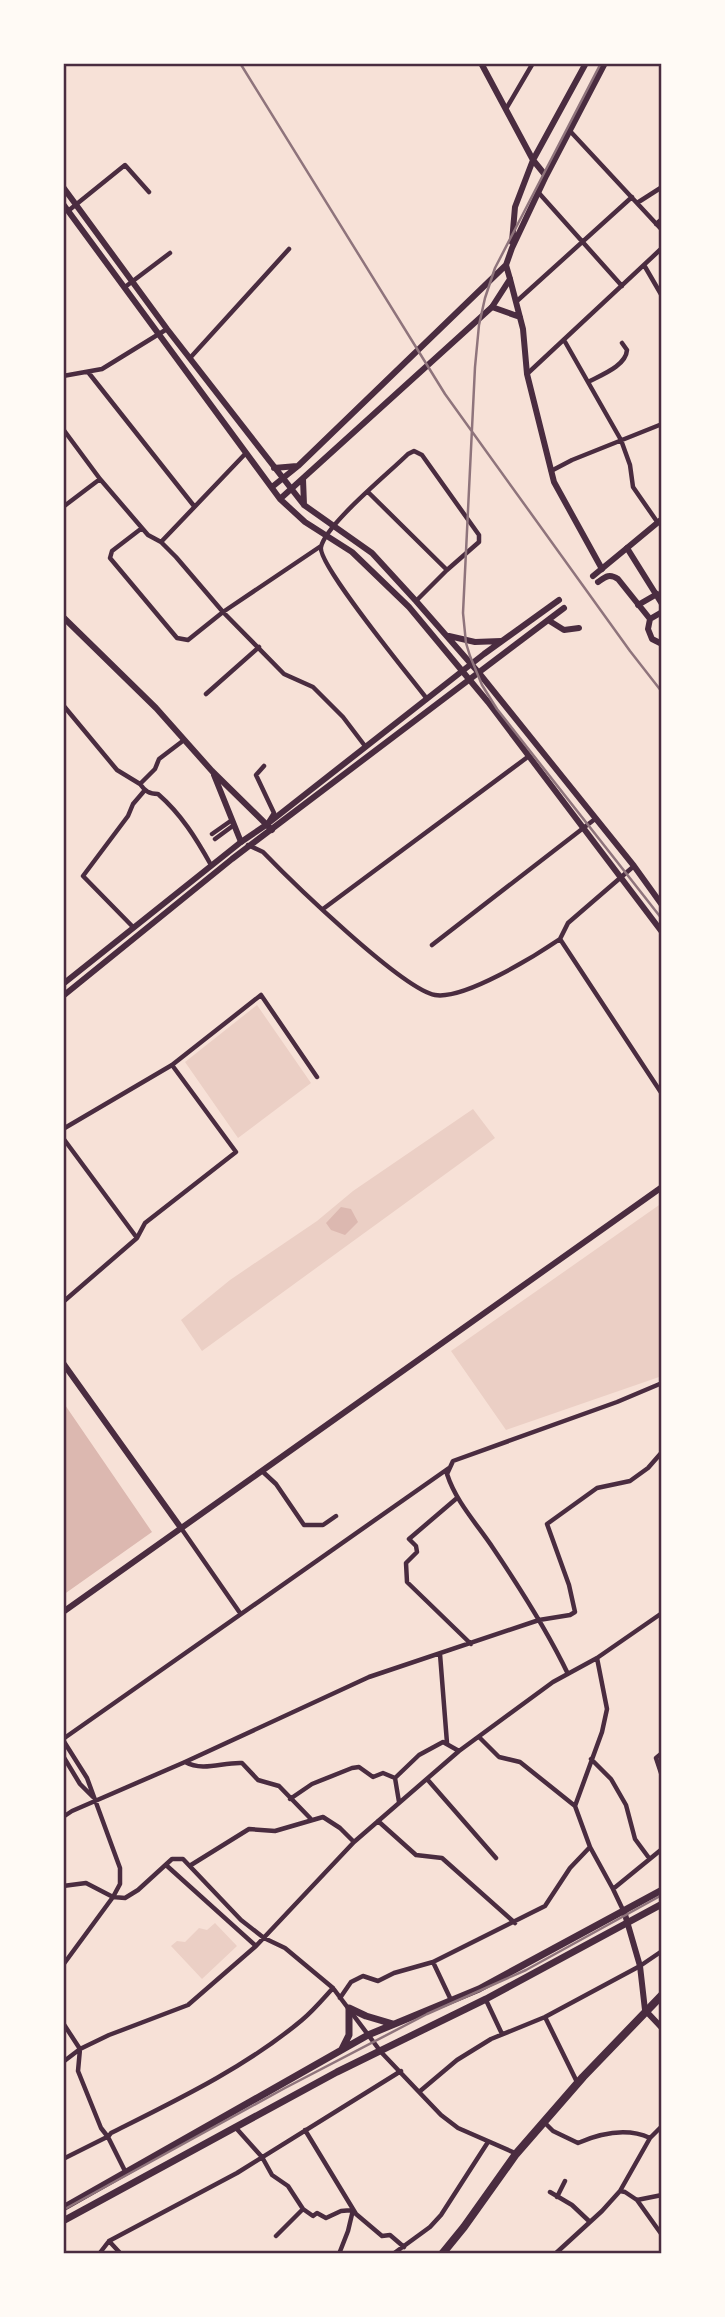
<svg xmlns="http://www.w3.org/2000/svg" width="725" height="2317" viewBox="0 0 725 2317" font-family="Lato,sans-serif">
	<rect width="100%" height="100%" fill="#f7e1d7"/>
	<path fill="#ebcfc5" d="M257 1005 311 1083 238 1138 185 1062Z
		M473 1109 495 1138 202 1351 181 1320 230 1280 317 1221 353 1191Z
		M662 1203V1376L506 1430 451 1351Z
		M215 1923 237 1946 202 1979 171 1946 177 1941 185 1942 199 1928 207 1930Z"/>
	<path fill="#dcb8b0" d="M341 1207 351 1209 358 1222 345 1235 331 1230 326 1223Z
		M63 1402 152 1532 63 1595Z"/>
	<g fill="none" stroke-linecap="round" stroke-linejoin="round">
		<path stroke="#4a2c40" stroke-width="4.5" d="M506 109 533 63
			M570 131 662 230
			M538 192 622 286
			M637 203 662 187
			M68 211 125 165 149 192
			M656 224 662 219
			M644 265 662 296
			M125 287 170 253
			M517 301 632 197
			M564 340 621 440 630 465 633 487 658 523
			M190 358 289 249
			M88 372 194 506
			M527 374 662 248
			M63 376 102 369 167 329
			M588 382C601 375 626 366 627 350L622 343
			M63 429 100 479 148 535 161 542 176 557 223 612 284 674 313 687 343 717 365 746
			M551 471 572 460 662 424
			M368 492 447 570 479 542V535L422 455 414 451 408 454C389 473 326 524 321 547 317 564 412 679 427 699
			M63 507 100 479
			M142 528 112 551 110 558 177 638 188 640 223 612 321 546
			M161 542 246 453
			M416 601 447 570
			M206 694 259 647
			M63 705 117 770 140 784
			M184 740 159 759 155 769 140 784C145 791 149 794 158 794 181 814 196 838 211 865
			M264 766 256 775 274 813 267 824
			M212 834 232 820
			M215 839 234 825
			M248 845 263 852C291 881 402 989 435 995 464 1000 535 956 560 939
			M634 866 568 923 560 939 662 1094
			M323 909 529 756
			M133 927 83 876 128 816 133 804 145 790
			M432 945 595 819
			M63 1129 172 1065 261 995 317 1077
			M63 1138 137 1238
			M63 1302 137 1238 145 1223 236 1152 172 1065
			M262 1471 276 1484 304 1525H323L336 1516
			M457 1498 409 1539 416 1546 417 1552 406 1563 407 1582 471 1644
			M181 1528 240 1613
			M440 1654 447 1743
			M568 1674C547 1630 520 1588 493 1548 477 1524 456 1502 447 1474L453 1461 617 1402 662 1383
			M479 1737 499 1757 520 1762 575 1806
			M63 1739 449 1468
			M63 1740 87 1778 120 1868V1884L113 1897 63 1965
			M662 1753 656 1758 662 1776
			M63 1756 80 1784 93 1797
			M591 1759 611 1779 626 1805 635 1839 649 1858
			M185 1762C204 1772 222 1762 242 1763L258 1780 279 1786 310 1818
			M427 1779 496 1858
			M290 1799 312 1784 352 1768 359 1767 373 1777 383 1773 395 1778
			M399 1802 395 1778 419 1755 443 1742 459 1751
			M63 1817 72 1811 185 1762 369 1677 539 1620 570 1615 575 1612 569 1585 547 1524 597 1488 630 1481 648 1468 662 1452
			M378 1821 416 1855 442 1858 515 1923
			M590 1847 575 1806 602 1732 607 1709 597 1658
			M166 1865 256 1946
			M191 1865 249 1829 275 1831 323 1817 340 1828 354 1842
			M63 1886 86 1883 113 1897 125 1898 138 1890 172 1859H183L241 1920 264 1938 285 1948 333 1988
			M623 1910 613 1889 662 1849
			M340 1998 351 1982 363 1976 378 1981 394 1973 433 1962
			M451 2000 433 1962 545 1906 570 1868 590 1847 613 1889
			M486 2000 502 2034
			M545 2017 577 2082
			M63 2023 80 2049 78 2071 101 2128 108 2137
			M63 2062 80 2049 109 2035 188 2005 256 1946 354 1842 459 1751 553 1682 597 1658 662 1613
			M419 2092 441 2115 458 2128 515 2153
			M545 2123 553 2131 578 2143C601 2133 626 2127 650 2138
			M236 2128 262 2157 272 2175 288 2186 303 2209 276 2236
			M305 2130 356 2214 382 2236 390 2235 404 2247
			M63 2159 107 2137
			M126 2173 108 2137 111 2133C177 2100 246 2067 302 2020 313 2011 323 1999 333 1988L381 2052 419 2092 457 2060 491 2039 545 2017 640 1966 662 1951
			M620 2191 625 2192 637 2200 662 2195
			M550 2192 572 2205 590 2222
			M557 2197 565 2181
			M637 2200 662 2235
			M303 2209 313 2216 317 2213 326 2218 341 2211 353 2210 348 2231 339 2254
			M109 2241 121 2254
			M99 2254 109 2241 237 2173 401 2071
			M393 2254 430 2227 441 2215 488 2142
			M555 2254 602 2211 620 2191 650 2138 662 2126"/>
		<path stroke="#4a2c40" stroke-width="6" d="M510 279 523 329 527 374 554 482 602 569
			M492 307 520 317
			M627 548 662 519
			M63 617 156 708 212 771 272 830
			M214 775 241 842
			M624 1911 640 1966 645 2010 662 2028"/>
		<path stroke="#4a2c40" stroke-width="6" d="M481 63 533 160 546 176
			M63 187 167 329 304 505 372 553 416 601 479 673 634 866 662 905
			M63 204 280 499 305 522 352 552 409 607 488 702 662 932
			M512 242 515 207 533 160 586 63
			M274 468 297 466
			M303 479 304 505
			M272 487 298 466 506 265
			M280 499 492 307 510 279 506 265 512 248 546 176 605 63
			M593 576 627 548 662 604
			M598 582C605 577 609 573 618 579L650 619
			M638 605 657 594
			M662 612 650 619 648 629 652 639 662 644
			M548 620 564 630 579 628
			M449 636 475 642 501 641
			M63 984 241 842 266 825 484 654 559 600
			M63 996 232 859 564 608
			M63 1363 181 1528
			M63 1612 662 1187"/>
		<path stroke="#4a2c40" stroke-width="7" d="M342 2049 349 2035V2008L366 2016 393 2024
			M63 2208 368 2035 479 1989 662 1890
			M63 2221 337 2072 486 1999 662 1904"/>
		<path stroke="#4a2c40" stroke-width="8" d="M442 2254 464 2227 516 2154 583 2077 662 1995"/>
		<path stroke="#8f747c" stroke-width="2.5" d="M240 63 445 394 630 651 662 692
			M601 63 495 268 485 298 479 325 475 367 463 613 466 643 470 656 482 685 497 709 662 919
			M63 2210 285 2088 427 2014 526 1970 662 1895"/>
	</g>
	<rect width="725" height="2317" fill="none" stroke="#fffaf5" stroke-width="130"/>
	<rect x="65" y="65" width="595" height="2187" fill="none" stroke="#4a2c40" stroke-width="2.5"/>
</svg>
